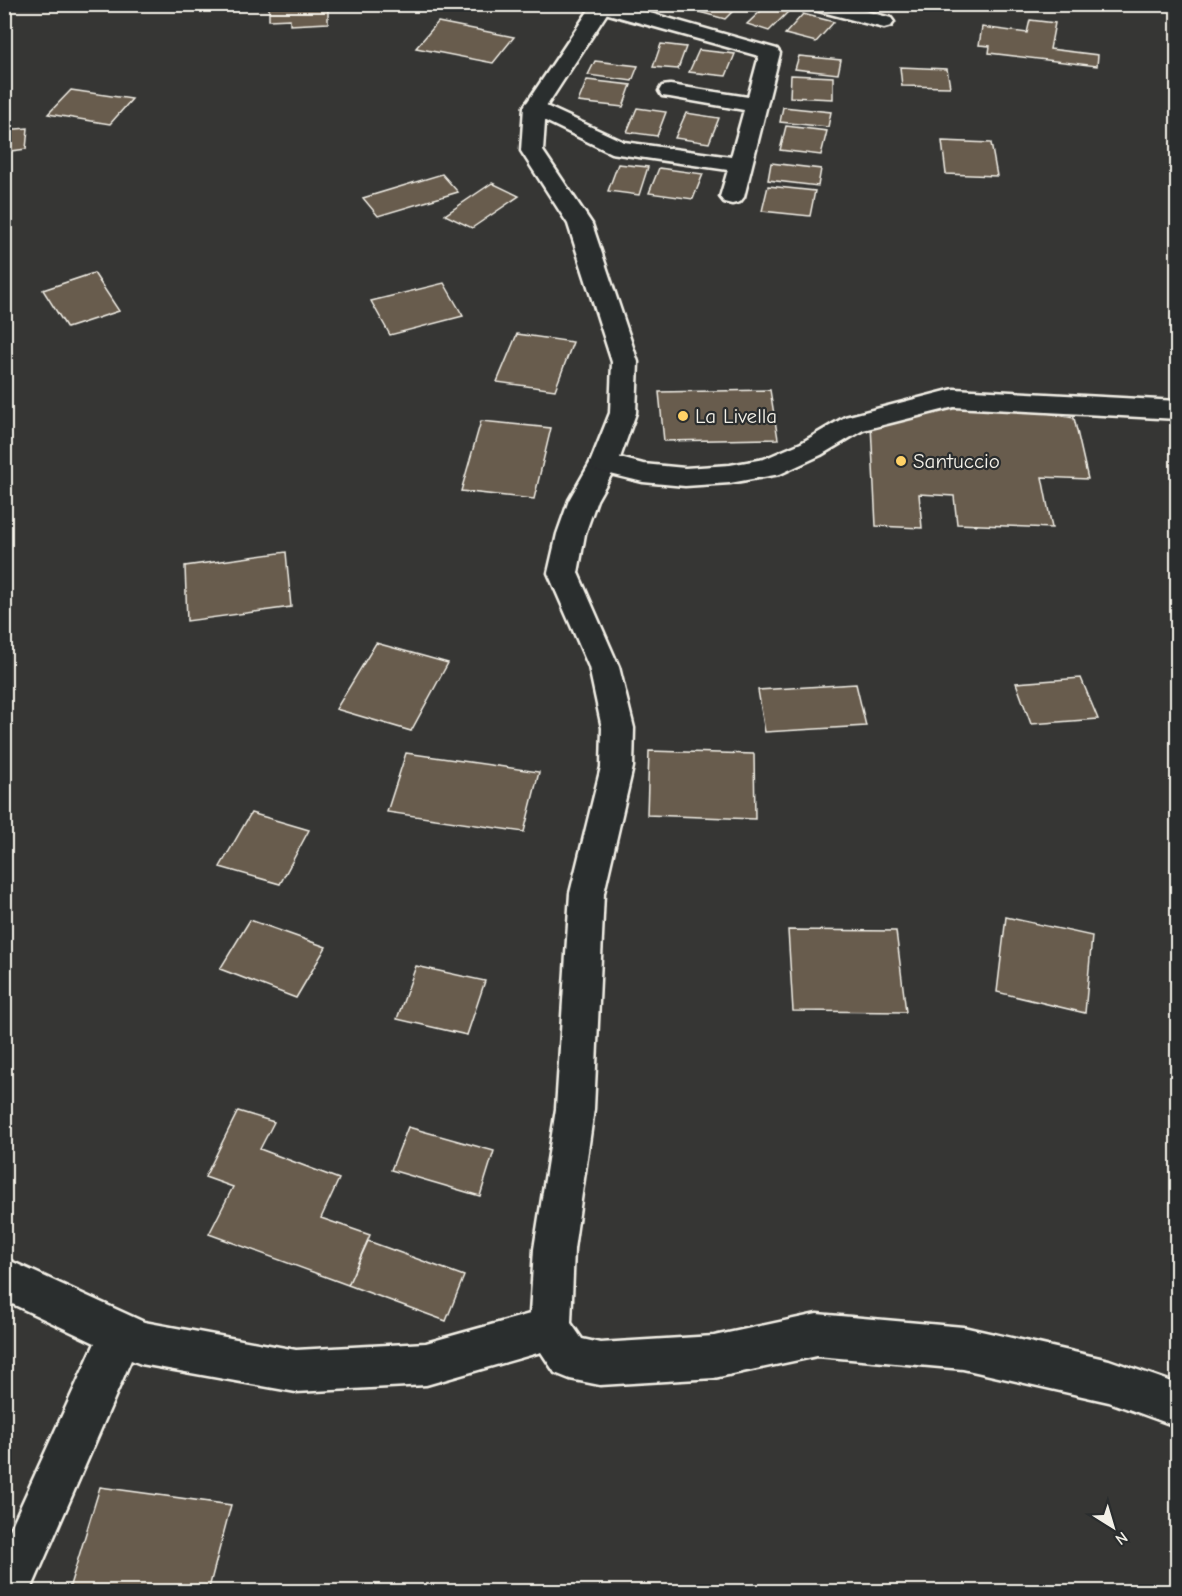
<svg xmlns="http://www.w3.org/2000/svg" width="1182" height="1596" viewBox="0 0 1182 1596" font-family="'Comic Neue',sans-serif">
	<rect width="100%" height="100%" fill="#363634"/>
	<filter id="ink" filterUnits="userSpaceOnUse"><feTurbulence type="fractalNoise" baseFrequency=".0167" numOctaves="2"/><feDisplacementMap in="SourceGraphic" scale="12" xChannelSelector="R" yChannelSelector="G"/><feConvolveMatrix kernelMatrix="1 2 1 2 8 2 1 2 1" color-interpolation-filters="sRGB"/></filter>
	<g filter="url(#ink)">
		<path fill="#675b4e" stroke="#f4f1e8" stroke-width="1.5" d="M269 4H328V23L290 25V19L269 20Z
			M698 4H740L725 19 692 10Z
			M767 5 789 11 769 31 747 24Z
			M803 14 834 22 816 42 785 34Z
			M1030 20 1055 23 1050 49 1098 55 1097 66 989 53 990 46 979 45 982 27 1027 33Z
			M438 22 514 37 493 63 416 48Z
			M661 44 686 47 678 69 653 67Z
			M699 50 735 54 726 76 689 72Z
			M799 56 841 60 838 74 795 69Z
			M595 61 638 66 632 81 588 75Z
			M900 67 947 69 950 87 902 86Z
			M791 75 833 77V99L790 97Z
			M587 80 631 85 623 107 578 102Z
			M71 90 132 99 110 124 48 114Z
			M783 107 831 112 828 127 780 122Z
			M637 108 666 112 657 136 627 132Z
			M686 113 719 118 709 143 675 138Z
			M786 126 827 131 821 155 780 150Z
			M28 128 26 149 4 152V130Z
			M942 141 991 143 997 176 946 174Z
			M771 163 821 169 818 186 768 180Z
			M618 164 648 167 639 195 608 191Z
			M659 168 703 174 693 199 649 193Z
			M442 174 458 192 378 216 363 198Z
			M492 183 519 196 472 228 445 215Z
			M768 186 815 191 810 216 762 211Z
			M94 273 119 311 67 328 43 290Z
			M444 283 463 316 390 335 371 301Z
			M517 334 573 342 555 390 497 382Z
			M770 390 778 439 664 441 659 392Z
			M959 404 1026 409 1074 418 1088 479 1042 477 1052 528 957 524 954 496 919 494 922 528 876 526 871 425Z
			M481 421 551 428 534 499 461 491Z
			M286 552 291 607 187 621 185 566Z
			M376 643 448 663 411 731 336 709Z
			M1081 678 1098 719 1031 724 1016 683Z
			M856 684 866 726 765 732 758 690Z
			M649 751 754 754 755 819 647 815Z
			M406 753 539 772 524 832 387 812Z
			M251 813 309 830 280 884 220 867Z
			M1006 917 1092 936 1085 1013 997 992Z
			M250 920 326 947 296 998 220 969Z
			M788 930 896 931 906 1012 793 1011Z
			M416 966 485 981 467 1035 397 1019Z
			M238 1111 274 1122 260 1149 339 1179 321 1218 370 1235 348 1285 209 1234 233 1187 205 1177Z
			M408 1127 494 1151 480 1196 391 1170Z
			M368 1241 464 1276 446 1321 348 1285Z
			M100 1487 231 1505 208 1592H68Z"/>
		<g fill="none" stroke-linecap="round" stroke-linejoin="round">
			<g stroke="#f4f1e8" stroke-width="5">
				<path id="minor" d="M592 4H618L777 49 780 53 744 197 740 202 732 204 724 202 720 197 728 170 611 153 527 112 524 107 527 102 535 101 624 142 731 157 744 110 670 97 662 96 659 91 662 86 670 85 748 97 759 56 594 10Z
					M804 4H839L891 18 894 22 891 26 884 28 807 8Z
					M604 454 614 456 618 463 597 500 585 534 578 573 619 667 634 728 633 767 604 893 594 1109 574 1249 571 1323 582 1339 600 1343 714 1336 817 1314 963 1327 1109 1360 1178 1384V1427L1109 1402 963 1369 817 1356 714 1378 600 1385 570 1379 555 1373 541 1352 426 1385 296 1392 141 1364 131 1360 30 1592H4V1543L95 1343 4 1300V1258L144 1322 296 1350 426 1343 530 1314 534 1249 556 1109 570 893 601 767 602 728 589 667 548 573 557 534 569 500 594 456Z"/>
			</g>
			<g stroke="#f4f1e8" stroke-width="5">
				<path id="tertiary" d="M593 4H613L546 107 543 151 592 224 638 362 636 413 620 458 643 464 685 468 730 465 764 459 801 443 845 417 954 389 1178 401V419L954 407 863 430 821 455 780 474 730 483 685 486 643 482 594 470 590 463 610 413 612 362 568 224 521 151 524 107Z"/>
			</g>
			<use href="#minor" fill="#2a2d2e" fill-rule="evenodd"/>
			<use href="#tertiary" fill="#2a2d2e" fill-rule="evenodd"/>
		</g>
	</g>
	<g fill="#ffd166" stroke="#2a2d2e" stroke-width="2">
		<circle cx="683" cy="416" r="6"/>
		<circle cx="901" cy="461" r="6"/>
	</g>
	<g text-anchor="middle" dominant-baseline="central" stroke-width="4.5" stroke-linejoin="round" paint-order="stroke">
		<g font-size="21" fill="#f4f1e8" stroke="#2a2d2e" text-anchor="start">
			<text x="695" y="416">La Livella</text>
			<text x="913" y="461">Santuccio</text>
		</g>
	</g>
	<rect width="1182" height="1596" fill="none" stroke="#2a2d2e" stroke-width="24"/>
	<rect x="12" y="12" width="1158" height="1572" fill="none" stroke="#f4f1e8" stroke-width="2" filter="url(#ink)"/>
	<g transform="translate(1113 1527) rotate(143)" stroke="#2a2d2e" stroke-width="4.5" paint-order="stroke">
	<path d="M0-4.5L10 22L0 15L-10 22Z" fill="#f4f1e8"/>
	<text y="-9" font-size="16" font-weight="bold" text-anchor="middle" fill="#f4f1e8">N</text>
	</g>
</svg>
